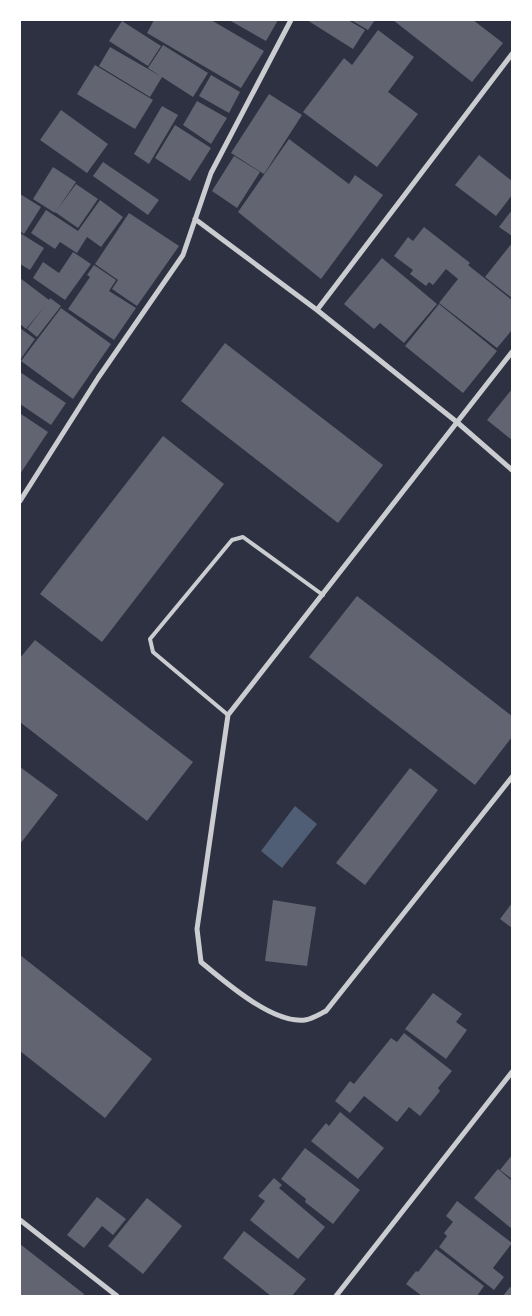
<svg xmlns="http://www.w3.org/2000/svg" width="532" height="1316" viewBox="0 0 532 1316" font-family="'Exo 2',sans-serif">
	<rect width="100%" height="100%" fill="#2d3142"/>
	<path fill="#4f5d75" d="M295 806 317 824 282 868 261 851Z"/>
	<path fill="#626471" d="M154 20H211L264 51 241 88 147 33Z
		M229 20H278L266 41Z
		M307 20H348L365 30 353 49Z
		M351 20H375L368 30Z
		M393 20H473L503 43 472 82Z
		M122 21 161 46 148 66 109 41Z
		M378 30 414 57 388 92 418 114 377 167 303 112 344 58 352 65Z
		M163 45 208 73 193 97 148 68Z
		M110 47 162 77 150 97 99 66Z
		M95 65 153 100 135 129 77 94Z
		M211 75 240 92 229 113 199 96Z
		M269 94 302 115 264 174 231 153Z
		M197 101 227 118 211 144 183 125Z
		M162 106 178 115 149 164 134 154Z
		M61 110 108 144 87 173 40 140Z
		M175 125 211 148 190 181 155 158Z
		M289 139 349 184 355 175 383 195 321 279 238 212Z
		M479 155 512 181V195L496 216 455 185Z
		M234 156 260 172 237 208 212 191Z
		M103 162 159 200 148 215 93 176Z
		M53 167 76 182 57 210 76 184 98 199 78 228 55 212V213L33 199Z
		M20 194 41 207 24 234 20 231Z
		M100 200 123 217 101 247 87 237 77 253 60 242 55 249 31 233 46 210 78 231Z
		M512 210V236L499 227Z
		M129 213 179 246 137 306 112 289 118 280 95 264Z
		M424 227 470 263 468 265 512 300V330L497 348 439 303 458 279 446 269 433 285 429 282 426 286 410 274 413 270 394 256 408 237 413 241Z
		M20 233 44 248 30 270 20 264Z
		M512 243V298L485 277Z
		M73 252 91 264 65 300 33 278 43 262 59 273Z
		M382 258 437 304 404 343 380 323 374 329 344 304Z
		M94 265 116 280 109 291 136 308 114 340 68 309 90 277 87 275Z
		M20 278 49 300 50 298 61 306 37 337 27 329 45 306 26 329 20 324Z
		M439 304 497 351 463 393 405 346Z
		M61 308 111 344 73 399 21 361Z
		M20 328 35 339 20 360Z
		M225 343 383 465 338 523 181 401Z
		M20 372 66 403 51 425 20 404Z
		M512 389V440L487 420Z
		M21 414 48 432 20 474V416Z
		M163 436 224 484 102 642 40 594Z
		M357 596 512 716V737L475 785 309 657Z
		M35 640 193 762 147 821 20 722V658Z
		M20 767 58 795 20 844Z
		M410 768 438 790 365 885 336 863Z
		M273 900 316 907 307 966 265 961Z
		M512 903V928L500 919Z
		M20 955 152 1059 105 1118 20 1051Z
		M433 993 462 1014 456 1022 467 1030 446 1059 405 1029Z
		M404 1033 452 1071 438 1088 440 1091 420 1116 409 1107 397 1122 364 1096 350 1113 335 1101 350 1081 354 1084 391 1038 397 1042Z
		M340 1112 384 1148 358 1179 311 1141 326 1123 329 1126Z
		M305 1148 360 1190 333 1224 305 1202 306 1199 281 1179Z
		M512 1155V1179L500 1170Z
		M498 1169 512 1181V1229L474 1198Z
		M274 1178 282 1185 279 1188 325 1227 298 1259 250 1220 265 1201 258 1196Z
		M97 1197 126 1219 113 1235 102 1226 84 1248 67 1235Z
		M147 1198 182 1226 143 1274 108 1246Z
		M457 1201 512 1243 493 1268 504 1277 494 1290 439 1247 447 1236 444 1233 453 1222 446 1216Z
		M244 1231 306 1279 292 1296H271L223 1258Z
		M20 1244 84 1294 83 1296H20Z
		M436 1249 484 1286 477 1296H422L406 1284 416 1271 418 1272Z
		M510 1287 512 1288V1296H503Z"/>
	<g fill="none" stroke-linecap="round" stroke-linejoin="round">
		<path stroke="#caccd0" stroke-width="4" d="M228 715 153 652 150 639 232 540 243 537 323 595"/>
		<path stroke="#caccd0" stroke-width="5" d="M195 219 317 310 458 423 512 470
			M317 310 512 54
			M512 352 228 715 197 929 201 962C225 982 273 1024 305 1020 312 1019 320 1014 326 1011L512 777
			M20 501 98 378 183 255 211 173 291 20
			M20 1220 117 1296
			M336 1296 512 1072"/>
	</g>
	<rect width="532" height="1316" fill="none" stroke="#ffffff" stroke-width="42"/>
</svg>
